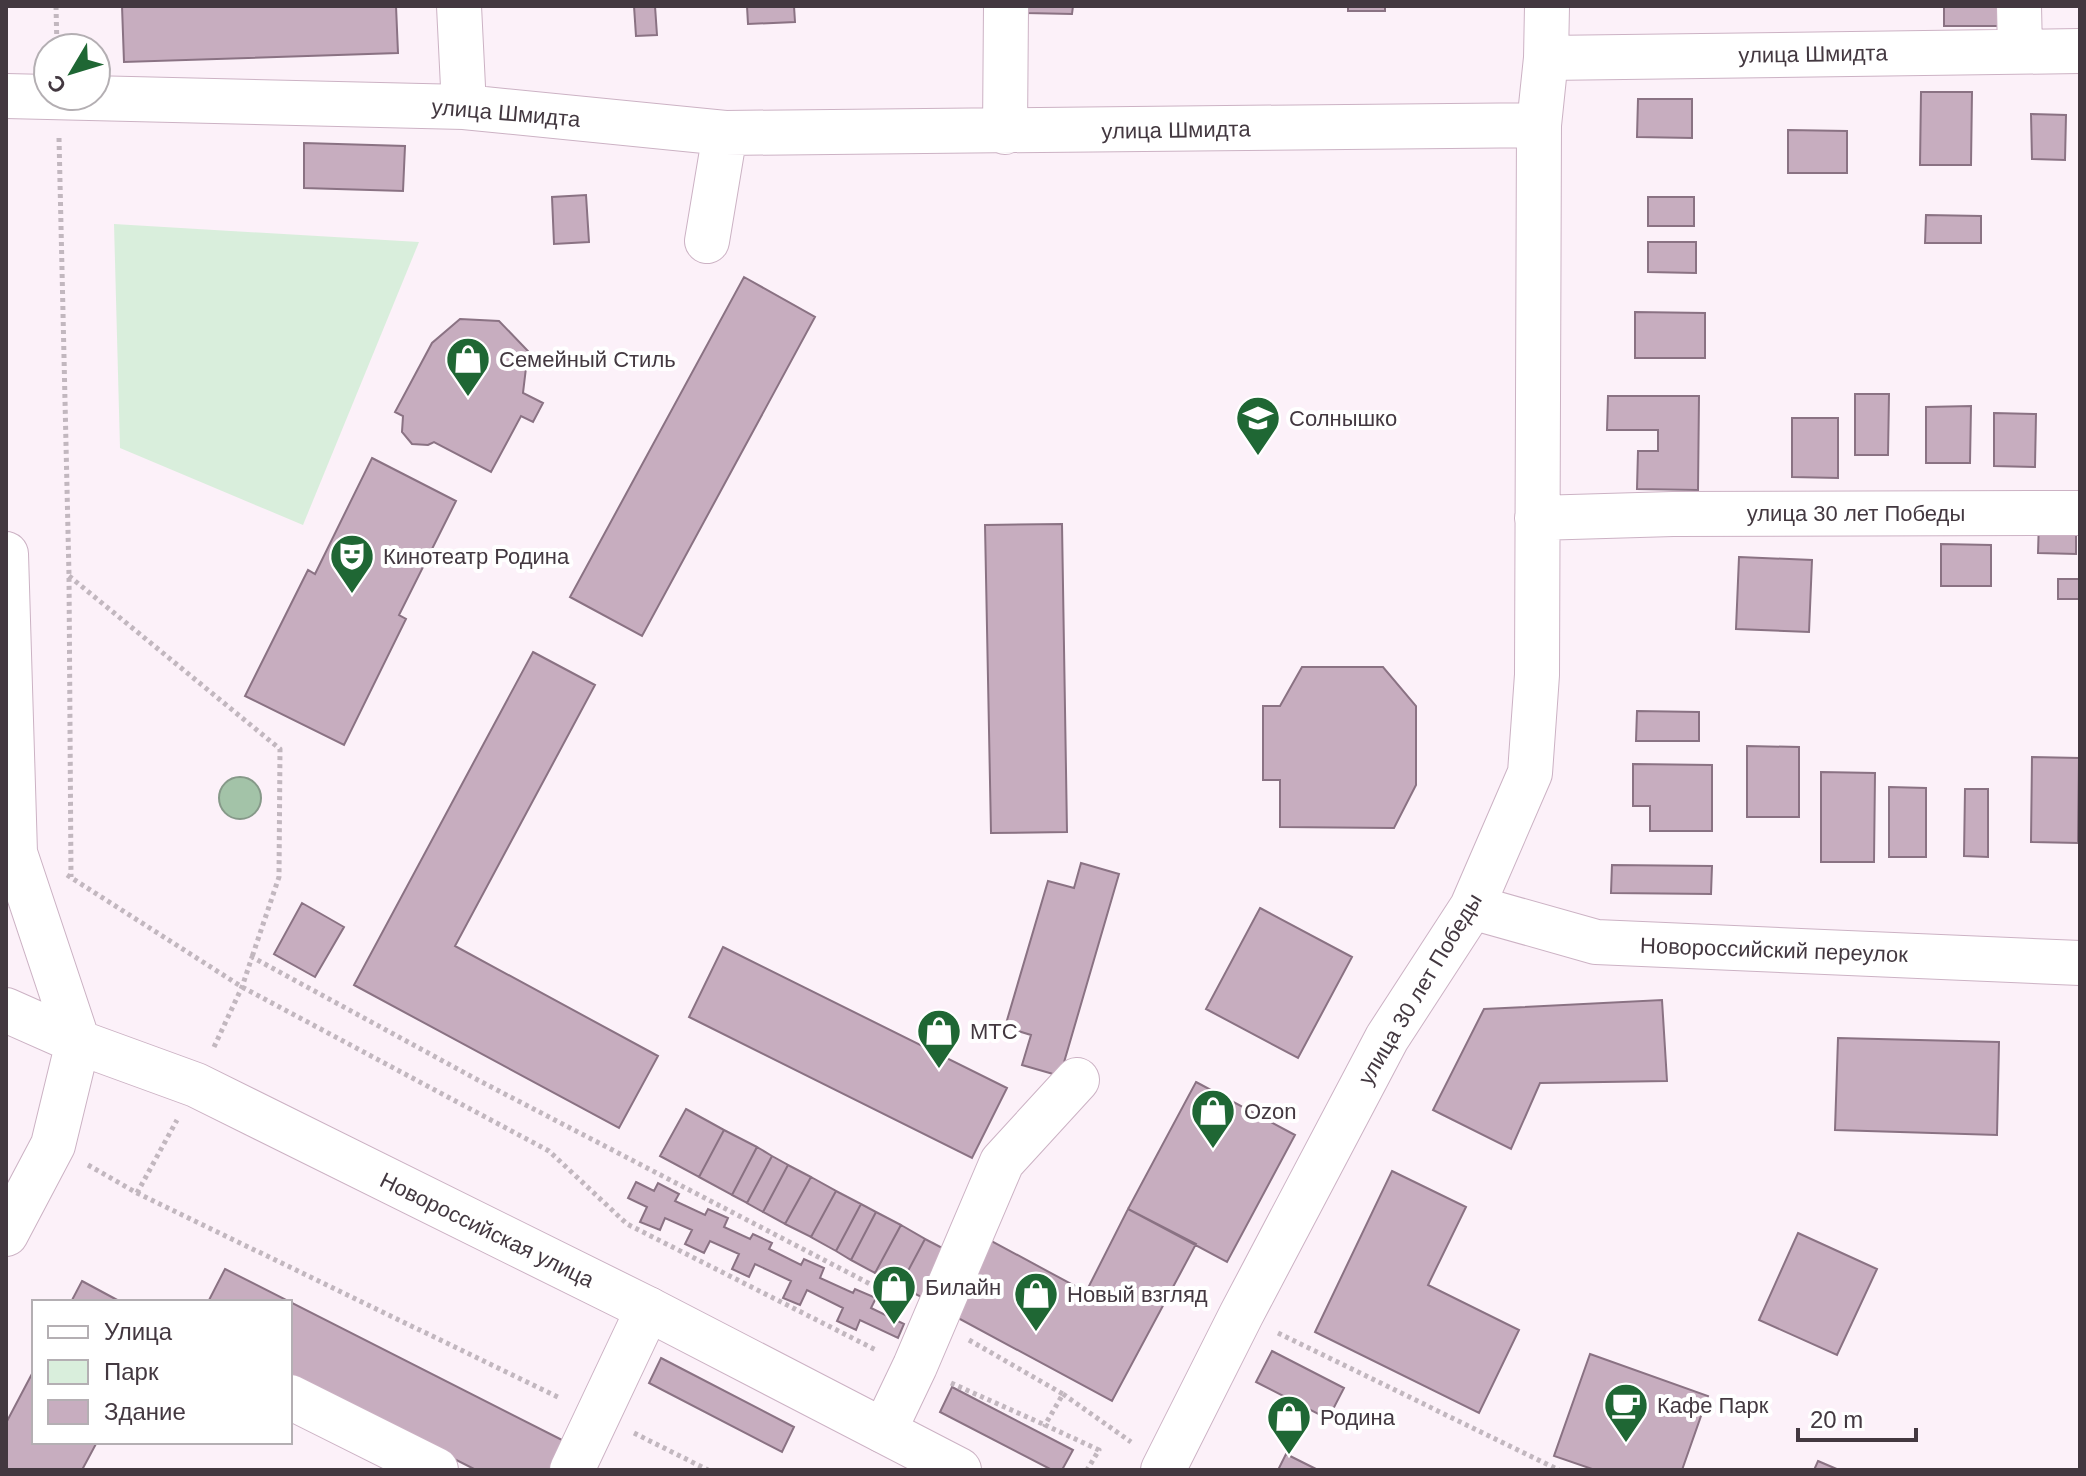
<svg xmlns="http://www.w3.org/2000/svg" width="2086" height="1476" viewBox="0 0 2086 1476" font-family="Arial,sans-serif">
	<rect width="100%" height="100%" fill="#fcf1f9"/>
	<path fill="#d9eedc" d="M114 224 419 242 303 525 120 448Z"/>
	<path fill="#a3c3a8" stroke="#869989" stroke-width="2" d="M219 798a21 21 0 1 1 42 0a21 21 0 1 1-42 0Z"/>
	<path fill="#c7adbf" stroke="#8a7283" stroke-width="2" d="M122 6H396L398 53 124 62Z
		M634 6H655L657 35 636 36Z
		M747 6H794L795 22 748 24Z
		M1026 6H1073L1072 14 1026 13Z
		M1348 6H1385V11H1348Z
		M1944 6H2000L1999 26H1944Z
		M1921 92H1972L1971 165H1920Z
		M1638 99H1692V138L1637 137Z
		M2031 114 2066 115 2065 160 2032 159Z
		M1788 130 1847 131V173H1788Z
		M304 143 405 146 403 191 304 188Z
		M586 195 589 242 554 244 552 197Z
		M1648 197H1694V226H1648Z
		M1926 215 1981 216V243H1925Z
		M1648 242H1696V273L1648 272Z
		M744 277 815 317 642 636 570 597Z
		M1635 312 1705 313V358H1635Z
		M460 319 499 321 528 351 523 393 543 403 533 422 521 416 491 472 434 442 428 445 412 444 402 432 403 416 395 412 432 343Z
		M1855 394H1889L1888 455H1855Z
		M1608 396H1699L1698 490 1637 489 1638 451H1658V430H1607Z
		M1971 406 1970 463H1926V407Z
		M1994 413 2036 414 2035 467 1994 466Z
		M1792 418H1838V478L1792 477Z
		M372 458 456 501 399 615 406 619 344 745 245 696 308 570 315 574Z
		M2039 520 2076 521V554L2038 553Z
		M1062 524 1067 832 991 833 985 525Z
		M1941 544 1991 545V586H1941Z
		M1739 557 1812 560 1809 632 1736 629Z
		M2058 579H2080V599H2058Z
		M533 652 595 685 455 946 658 1056 619 1128 354 985Z
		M1302 667H1383L1416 706V785L1394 828 1280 827V780H1263V706H1280Z
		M1637 711 1699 712V741H1636Z
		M1747 746 1799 747V817H1747Z
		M2032 757 2079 758 2078 843 2031 842Z
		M1633 764 1712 765V831H1650V806H1633Z
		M1821 772 1875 773 1874 862H1821Z
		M1889 787 1926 788V857H1889Z
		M1965 789H1988V857L1964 856Z
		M1081 863 1119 874 1060 1076 1022 1065 1031 1035 1005 1027 1048 881 1074 888Z
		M1612 865 1712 866 1711 894 1611 893Z
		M302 903 344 927 315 977 274 954Z
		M1260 908 1352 957 1298 1058 1206 1009Z
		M723 947 1007 1088 972 1158 689 1017Z
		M1662 1000 1667 1081 1540 1083 1511 1149 1433 1110 1484 1009Z
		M1838 1038 1999 1042 1997 1135 1835 1130Z
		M1196 1082 1295 1135 1227 1262 1128 1209Z
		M686 1109 724 1130 699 1177 660 1156Z
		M724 1130 757 1147 732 1195 699 1177Z
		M757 1147 772 1156 747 1203 732 1195Z
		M772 1156 788 1165 763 1212 747 1203Z
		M788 1165 811 1177 785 1224 763 1212Z
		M1392 1171 1466 1207 1428 1285 1519 1330 1479 1413 1315 1332Z
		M811 1177 836 1191 811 1237 785 1224Z
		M636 1182 654 1191 658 1183 679 1194 675 1201 705 1215 708 1209 728 1218 724 1227 750 1239 753 1234 772 1243 769 1249 801 1265 804 1259 824 1268 820 1278 853 1293 855 1289 876 1298 871 1308 904 1324 898 1338 860 1320 856 1330 837 1321 843 1308 807 1290 800 1305 783 1298 791 1281 755 1264 749 1277 732 1269 739 1254 710 1241 704 1253 685 1244 692 1230 665 1218 660 1230 640 1222 647 1207 628 1198Z
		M836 1191 861 1204 836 1251 811 1237Z
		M861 1204 876 1212 851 1260 836 1251Z
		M1128 1209 1196 1244 1112 1401 947 1312 986 1238 1086 1292Z
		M876 1212 901 1225 875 1273 851 1260Z
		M901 1225 925 1239 900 1286 875 1273Z
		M1798 1233 1877 1269 1837 1355 1759 1320Z
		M925 1239 950 1252 925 1299 900 1286Z
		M225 1269 570 1444 556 1470H476L290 1376V1302H208Z
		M82 1281 121 1302H71Z
		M1272 1351 1344 1388 1328 1419 1256 1382Z
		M1590 1354 1708 1396 1682 1470H1595L1554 1456Z
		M661 1358 794 1427 782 1452 649 1383Z
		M34 1370V1442H97L82 1470H6V1423Z
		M952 1387 1073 1450 1062 1470H1052L940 1412Z
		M1286 1454 1318 1470H1278Z
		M1818 1461 1839 1470H1814Z"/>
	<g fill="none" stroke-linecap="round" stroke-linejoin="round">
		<g stroke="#ccb2c4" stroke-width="46">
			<path id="minor" d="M459 6 464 107
				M2019 6 2020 50
				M1546 58 2080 51
				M6 96 464 107 725 133 1539 125
				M1005 132 1006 6
				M707 241 725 133
				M1537 518 1673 514 2080 513
				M1472 907 1596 942 2080 963
				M290 1397 436 1470
				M884 1431 915 1366 1002 1162 1077 1080
				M572 1470 648 1309
				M1163 1470 1241 1315 1387 1038 1472 907 1530 773 1537 675 1539 125 1546 58 1547 6"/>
		</g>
		<g stroke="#ccb2c4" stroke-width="46">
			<path id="major" d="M6 554 15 853 78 1042 53 1145 6 1234
				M6 1010 78 1042 196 1085 648 1309 959 1470"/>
		</g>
		<path stroke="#c2b7bf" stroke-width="5" stroke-dasharray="4 4" stroke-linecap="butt" d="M56 6 57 48
			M59 138 69 575 71 877
			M69 576 280 749 279 877 252 957
			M67 875 242 987 549 1151 627 1224 876 1350
			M214 1047 242 987 252 957 476 1079 899 1299
			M88 1165 137 1193 560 1398
			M137 1193 177 1120
			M1278 1333 1559 1470
			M969 1340 1063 1394 1045 1425 1099 1450 1087 1470
			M951 1383 1045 1425
			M1063 1394 1131 1442
			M634 1433 708 1470"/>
		<use href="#minor" stroke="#fff" stroke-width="44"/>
		<use href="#major" stroke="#fff" stroke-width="44"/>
	</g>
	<defs>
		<g id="shop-pin" transform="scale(2.3)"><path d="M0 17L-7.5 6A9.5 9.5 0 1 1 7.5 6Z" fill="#1f6734" stroke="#fff"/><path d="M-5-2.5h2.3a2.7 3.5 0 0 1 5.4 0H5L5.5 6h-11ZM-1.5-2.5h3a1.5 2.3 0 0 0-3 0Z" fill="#fff"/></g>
		<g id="school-pin" transform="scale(2.3)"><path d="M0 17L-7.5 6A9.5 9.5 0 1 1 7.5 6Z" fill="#1f6734" stroke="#fff"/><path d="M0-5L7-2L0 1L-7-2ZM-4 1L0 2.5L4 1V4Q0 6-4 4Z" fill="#fff"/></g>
		<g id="theatre-pin" transform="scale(2.3)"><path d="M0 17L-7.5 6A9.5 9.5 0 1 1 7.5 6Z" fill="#1f6734" stroke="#fff"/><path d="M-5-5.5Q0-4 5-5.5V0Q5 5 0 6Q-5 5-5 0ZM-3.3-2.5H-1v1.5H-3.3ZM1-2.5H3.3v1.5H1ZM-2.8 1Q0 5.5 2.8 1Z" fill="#fff"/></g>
		<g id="cafe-pin" transform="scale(2.3)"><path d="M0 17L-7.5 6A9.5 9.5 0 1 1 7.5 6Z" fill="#1f6734" stroke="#fff"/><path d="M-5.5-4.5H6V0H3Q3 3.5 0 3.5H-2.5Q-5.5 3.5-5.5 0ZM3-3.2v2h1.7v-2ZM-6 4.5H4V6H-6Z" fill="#fff"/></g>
	</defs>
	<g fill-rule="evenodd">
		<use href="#shop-pin" x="468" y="359"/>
		<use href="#school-pin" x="1258" y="418"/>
		<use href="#theatre-pin" x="352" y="556"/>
		<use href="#shop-pin" x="939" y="1031"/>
		<use href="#shop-pin" x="1213" y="1111"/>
		<use href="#shop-pin" x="894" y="1287"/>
		<use href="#shop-pin" x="1036" y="1294"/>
		<use href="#cafe-pin" x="1626" y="1405"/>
		<use href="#shop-pin" x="1289" y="1417"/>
	</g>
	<g text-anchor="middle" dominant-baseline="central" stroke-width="8" stroke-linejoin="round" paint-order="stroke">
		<g font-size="22" fill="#433840" stroke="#fff">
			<text transform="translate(1813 54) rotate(-1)">улица Шмидта</text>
			<text transform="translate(506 113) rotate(5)">улица Шмидта</text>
			<text transform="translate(1176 130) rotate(-1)">улица Шмидта</text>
			<text x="1856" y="513">улица 30 лет Победы</text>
			<text transform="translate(1774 950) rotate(2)">Новороссийский переулок</text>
			<text transform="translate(1420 989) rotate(-59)">улица 30 лет Победы</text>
			<text transform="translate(487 1230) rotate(26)">Новороссийская улица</text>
		</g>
		<g font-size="22" fill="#433840" stroke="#fff" text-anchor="start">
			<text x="499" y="359">Семейный Стиль</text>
			<text x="1289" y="418">Солнышко</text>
			<text x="383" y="556">Кинотеатр Родина</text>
			<text x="970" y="1031">МТС</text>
			<text x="1244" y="1111">Ozon</text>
			<text x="925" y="1287">Билайн</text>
			<text x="1067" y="1294">Новый взгляд</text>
			<text x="1657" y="1405">Кафе Парк</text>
			<text x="1320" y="1417">Родина</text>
		</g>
	</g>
	<rect width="2086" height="1476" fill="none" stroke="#433840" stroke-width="16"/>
	<rect x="32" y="1300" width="260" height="144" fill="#ffffff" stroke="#b4afb3" stroke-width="2"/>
	<rect x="48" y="1326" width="40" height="12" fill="#ffffff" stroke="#b4afb3" stroke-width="2"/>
	<text x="104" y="1340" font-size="24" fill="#433840">Улица</text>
	<rect x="48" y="1360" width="40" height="24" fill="#d9eedc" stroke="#b4afb3" stroke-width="2"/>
	<text x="104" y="1380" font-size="24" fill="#433840">Парк</text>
	<rect x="48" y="1400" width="40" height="24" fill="#c7adbf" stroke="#b4afb3" stroke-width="2"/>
	<text x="104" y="1420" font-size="24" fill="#433840">Здание</text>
	<g transform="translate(72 72) rotate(232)"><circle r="38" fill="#ffffff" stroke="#b4afb3" stroke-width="2"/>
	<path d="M0-6L14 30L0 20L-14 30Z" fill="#1f6734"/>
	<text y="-12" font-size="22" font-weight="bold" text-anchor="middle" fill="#433840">С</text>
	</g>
	<path d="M1798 1428v12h118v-12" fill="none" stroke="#433840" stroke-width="4"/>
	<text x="1810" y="1428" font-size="24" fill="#433840" stroke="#ffffff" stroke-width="6" paint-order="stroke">20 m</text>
</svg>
